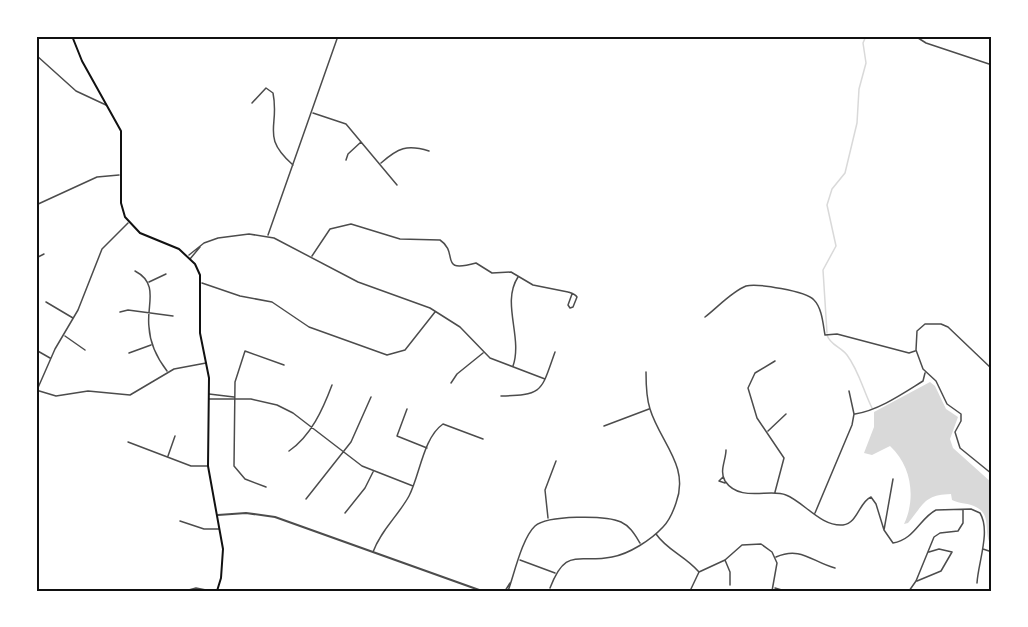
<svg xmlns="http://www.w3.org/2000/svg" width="1028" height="627" viewBox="0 0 1028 627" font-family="'Fira Sans',sans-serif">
	<rect width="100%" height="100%" fill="#fff"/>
	<path fill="#d9d9d9" d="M930 382 935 386 946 409 958 417 950 439 953 448 992 483V546C982 535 993 515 976 507 969 503 960 504 952 500L951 494C925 495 925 502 908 523L904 524C916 499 912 466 890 446L872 455 864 453 874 427V412Z"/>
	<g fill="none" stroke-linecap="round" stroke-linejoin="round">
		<path stroke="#d9d9d9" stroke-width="1.5" d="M827 333 823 270 836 246 827 205 832 189 845 173 857 123 859 89 866 63 863 43 866 36
			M827 335C830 345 841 347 847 355 859 371 863 390 872 408"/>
		<path stroke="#4c4c4c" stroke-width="1.5" d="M915 36 926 43 992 65
			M36 55 76 91 106 105
			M252 103 266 88 273 93C280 127 260 136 293 165
			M313 113 346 124 397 185
			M346 160 348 154 361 142
			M381 163C398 148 407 144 429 151
			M36 205 97 177 119 175
			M268 235 338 36
			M189 255 204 243 218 238 249 234 274 238 358 282 430 308 460 327 490 358 545 379
			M312 256 330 229 351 224 400 239 440 240C460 253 437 274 476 263L492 273 511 272 533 285 568 292C571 293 575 294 577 297L573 307 570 308 568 305 572 294
			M36 258 44 254
			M190 259 200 247
			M135 271C160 284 146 306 149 327 150 345 157 358 167 371
			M149 282 166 274
			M202 283 240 296 272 302 309 327 387 355 405 350 435 312
			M46 302 73 318
			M120 312 128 310 173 316
			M705 317C717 308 731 292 746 286 757 283 806 291 814 300 822 308 823 324 825 335L837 334 909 353 915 351
			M65 336 85 350
			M36 350 50 358
			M129 353 151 345
			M775 361 755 373 748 388 757 418 784 458 775 492
			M513 366C523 337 501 303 518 277
			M992 369 948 327 941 324H925L917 331 916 350 923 369 936 381 947 404 961 414V421L955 432 960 448 992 474
			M451 383 457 374 483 353
			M36 390 56 396 88 391 130 395 174 369 206 363
			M37 390 55 349 78 310 102 249 128 223
			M209 394 234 397
			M501 396C544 395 541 391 555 352
			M209 399H251L277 405 293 413 362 466 413 486
			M407 409 397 436 427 448
			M855 414C879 410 902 394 923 381L925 373
			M604 426 649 409
			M768 431 786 414
			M128 442 191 466H207
			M726 450C726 460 719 471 725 481 740 503 770 488 786 495 804 502 821 527 843 525 858 523 859 502 871 497L876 504 884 530
			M289 451C311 436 323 409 332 385
			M168 456 175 436
			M723 477 719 481 725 483
			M893 479 884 530 893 543C914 540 920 518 936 510L971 509 980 513C991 531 978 563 977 583
			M266 487 245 479 234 466 235 382 245 351 284 365
			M306 499 351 442 371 397
			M345 513 365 488 373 472
			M815 513 852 425 854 414 849 391
			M548 518 545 490 556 461
			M180 521 204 529H219
			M656 534C668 551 684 555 699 572
			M983 549 992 552
			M373 552C381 530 398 516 409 496 420 475 423 438 443 424L483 439
			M776 557C801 546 812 562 835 568
			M520 560 555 573
			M725 560 730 572V585
			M917 581 941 571 952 552 939 549 929 552
			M550 588C566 546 577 564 612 557 629 554 651 540 663 527 669 521 673 512 676 503 690 466 660 442 650 409 646 397 646 384 646 372
			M775 588 785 591
			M185 591 196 588 211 591
			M505 591 510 583
			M508 591C514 575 522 538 535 526 547 515 606 515 621 522 630 526 635 535 640 543
			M690 591 699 572 725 560 742 545 761 544 772 552 777 563 772 591
			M909 591 916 581 934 537 940 533 958 531 963 523V510"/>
		<path stroke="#4c4c4c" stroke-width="2" d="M218 515 246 513 275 517 482 591"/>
		<path stroke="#111" stroke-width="2" d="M72 36 82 61 121 131V203L125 217 140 233 179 249 195 264 200 275V333L209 378 208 466 223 549 221 578 217 591"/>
	</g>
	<rect width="1028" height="627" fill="none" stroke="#ffffff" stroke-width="75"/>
	<rect x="38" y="38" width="952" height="552" fill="none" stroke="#111" stroke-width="2"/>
</svg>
